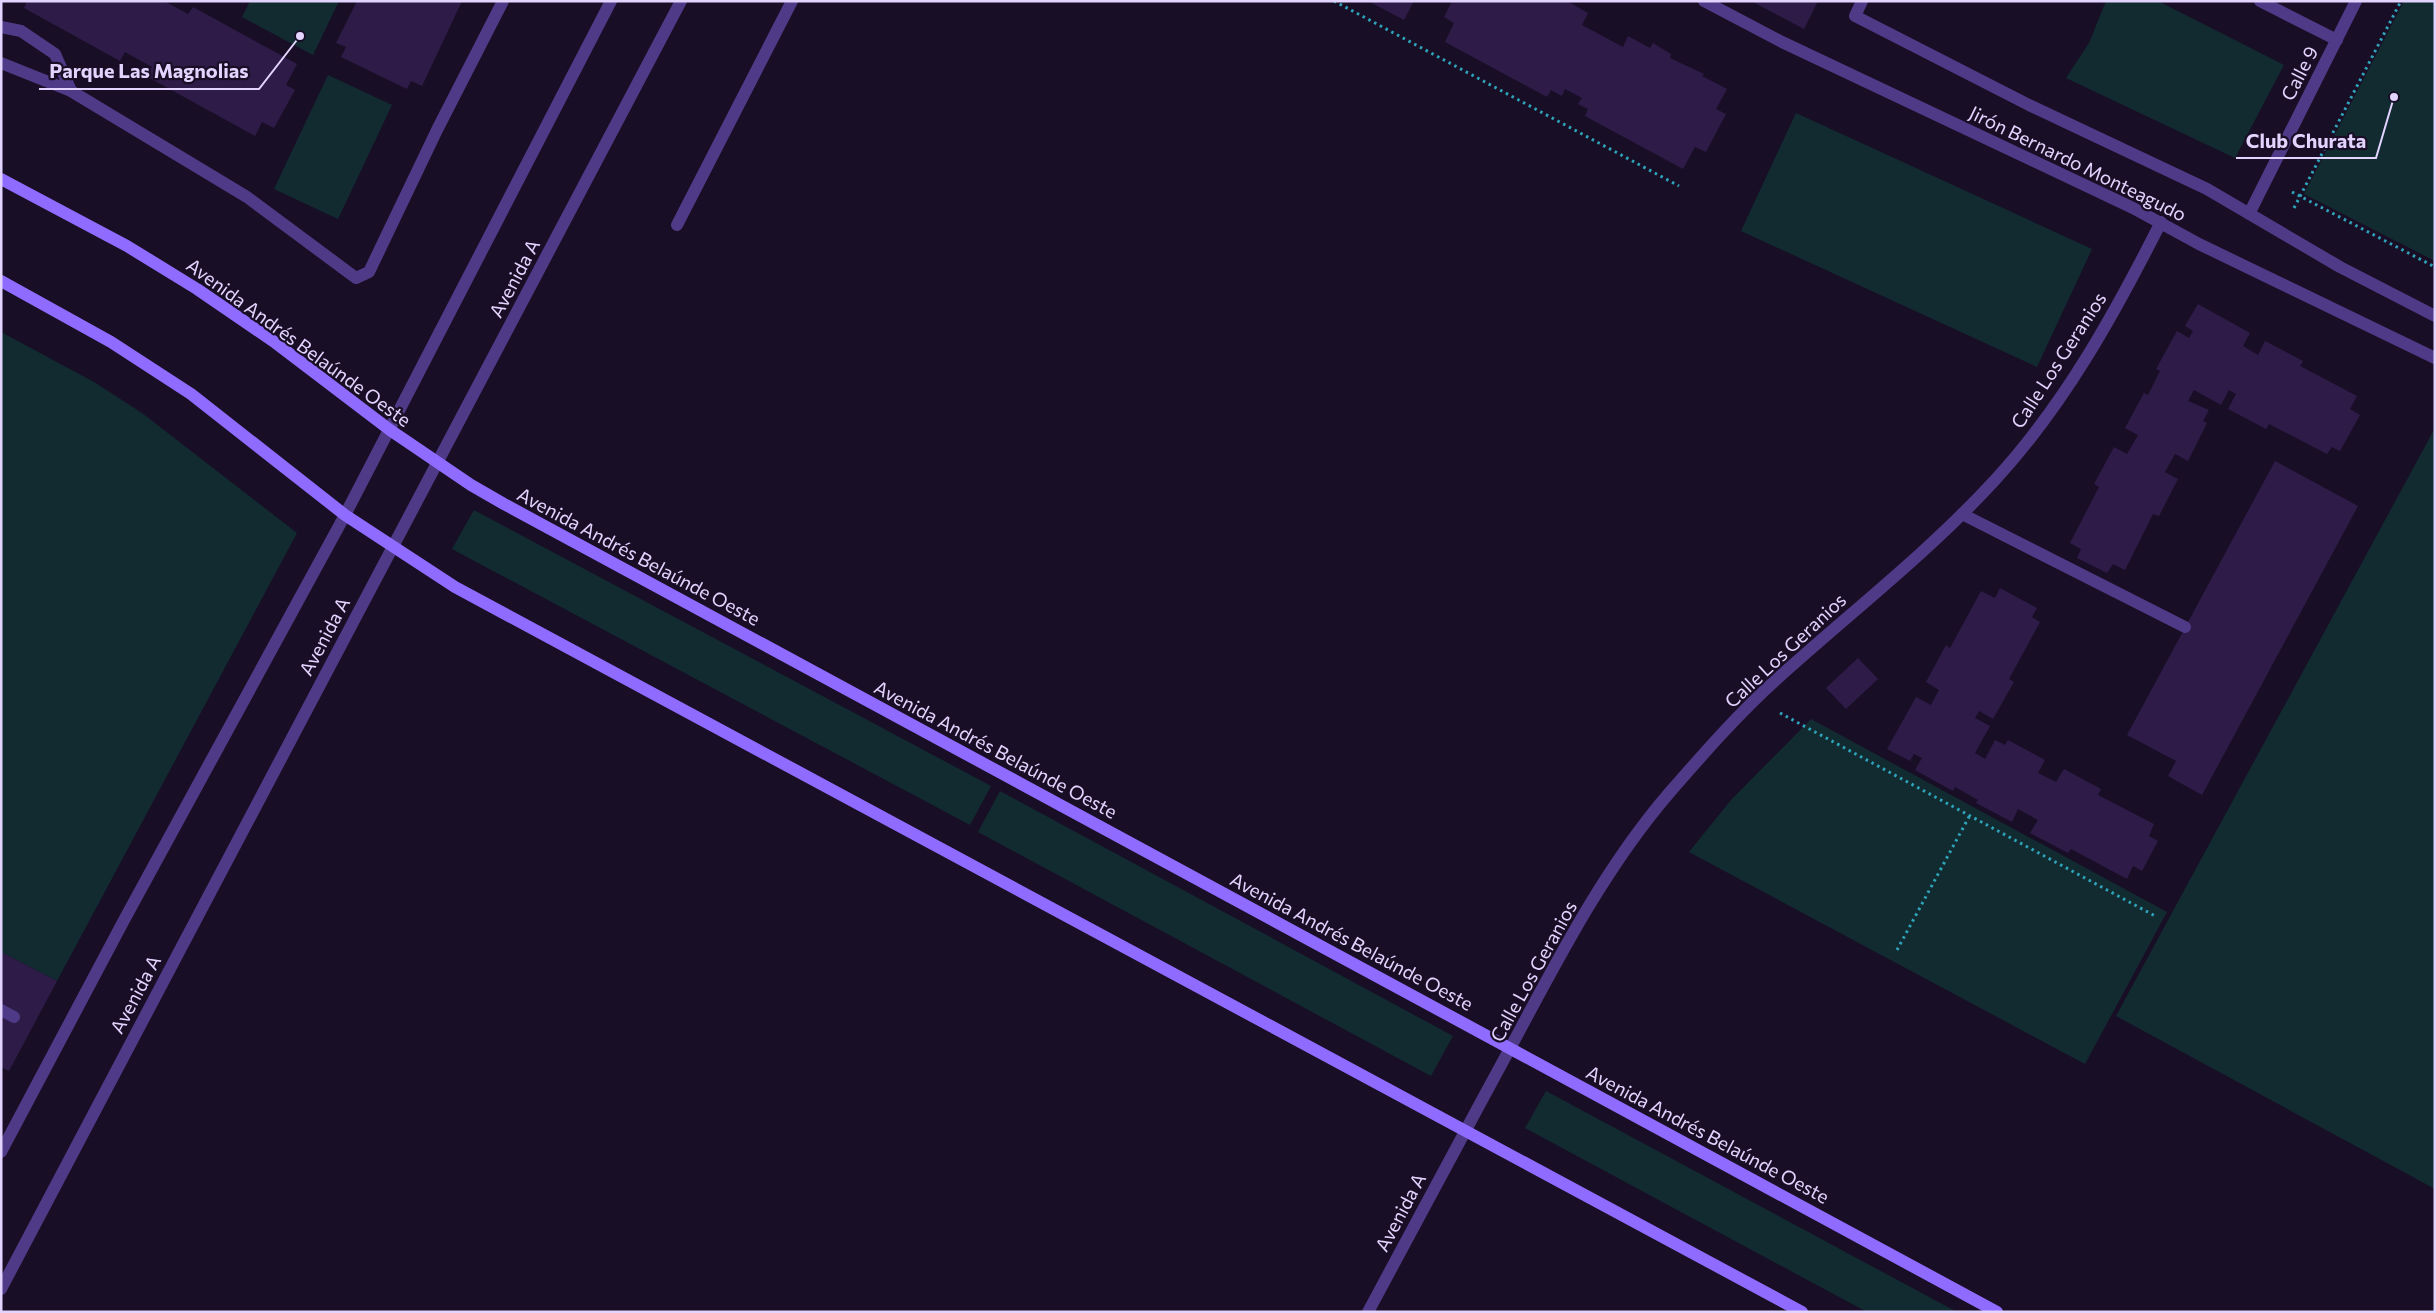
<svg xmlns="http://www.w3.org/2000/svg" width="2436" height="1313" viewBox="0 0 2436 1313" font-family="Commissioner,sans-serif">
	<rect width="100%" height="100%" fill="#180f26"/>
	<path fill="#122b31" d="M250 1H339L313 55 242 17Z
		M2106 1H2158L2284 65 2235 158 2066 78 2089 43Z
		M2404 1H2435V261L2304 194Z
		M328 75 392 105 338 219 274 189Z
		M1796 113 2092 249 2037 367 1741 231Z
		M1 332 94 382 142 413 297 533 57 981 1 952Z
		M2435 428V1189L2116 1016Z
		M474 510 991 786 970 825 452 549Z
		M1811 719 2167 912 2085 1064 1689 852 1731 800Z
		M1000 791 1453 1036 1431 1076 978 832Z
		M1546 1091 1957 1312H1867L1525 1128Z"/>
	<path fill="#2e1b48" d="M27 1H164L188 14 193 7 297 64 286 85 295 90 274 128 262 122 255 136 146 76 152 67 125 52 120 61 24 8Z
		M357 1H462L422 86 411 81 407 89 341 57 346 47 336 43Z
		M1368 1H1414L1404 20Z
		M1452 1H1567L1588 13 1582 25 1623 47 1628 36 1650 48 1653 43 1671 54 1670 58 1704 74 1702 76 1727 89 1716 109 1726 114 1706 152 1695 147 1683 169 1585 116 1588 109 1578 104 1582 98 1565 89 1562 96 1551 90 1547 97 1445 42 1454 23 1444 17Z
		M1751 1H1818L1804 29Z
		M2198 304 2250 333 2243 346 2258 355 2265 341 2303 361 2300 366 2357 396 2350 409 2360 415 2340 451 2332 447 2327 454 2269 424 2266 429 2228 409 2236 394 2229 390 2221 405 2194 390 2188 401 2209 410 2203 421 2207 423 2188 461 2175 454 2165 472 2178 479 2159 516 2153 514 2125 570 2113 564 2107 573 2077 558 2081 549 2070 543 2099 487 2094 484 2114 447 2127 454 2138 435 2125 428 2144 393 2148 395 2160 371 2156 369 2177 331 2189 338 2193 331 2185 326Z
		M2275 461 2358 506 2202 795 2168 776 2176 761 2127 735Z
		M2000 588 2037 608 2032 617 2040 622 2009 679 2014 682 1993 719 1979 711 1975 718 1990 726 1975 753 1985 759 1995 740 2005 745 2008 740 2045 760 2038 773 2056 782 2064 769 2101 789 2098 795 2154 824 2149 836 2158 841 2142 871 2133 866 2127 879 2071 849 2068 853 2030 833 2038 820 2018 809 2012 822 1976 803 1978 800 1955 787 1953 791 1915 770 1922 758 1914 754 1910 761 1887 749 1916 697 1931 705 1939 690 1926 682 1946 645 1950 648 1981 591 1995 598Z
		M1858 658 1878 679 1846 709 1826 688Z
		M1 952 57 981 9 1071 1 1067Z"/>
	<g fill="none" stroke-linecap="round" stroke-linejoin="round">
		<path stroke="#2ea3b9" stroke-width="3" stroke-dasharray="2.5 4" stroke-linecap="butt" d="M1334 1 1679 186
			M2292 192 2435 267
			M2294 208 2401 1
			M1780 713 2157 917
			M1897 950 1970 815"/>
		<path stroke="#4e3a86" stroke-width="12" d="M2260 1 2337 40
			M1 27 21 31 55 54 71 91
			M1 63 71 91 247 197 356 278 369 272 437 130 503 1
			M677 225 792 1
			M1962 514 2185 627
			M1 1010 14 1017"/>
		<path stroke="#4e3a86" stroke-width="12" d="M1704 1 1782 42 2133 208 2199 244 2435 358
			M1862 1 1855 16 2029 105 2207 189 2340 267 2435 316
			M2249 214 2356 1
			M1 1152 123 922 345 515 611 1
			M1 1289 681 1
			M1368 1312C1417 1221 1465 1131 1514 1041 1560 955 1606 866 1670 792 1704 753 1739 713 1778 678 1850 613 1929 552 1995 480 2065 404 2115 313 2161 222"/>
		<path stroke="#906bff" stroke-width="12" d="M1 179 127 246 197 289 273 341 390 430 471 485 504 504 1997 1312
			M1 281 111 342 191 394 345 515 455 587 1802 1312"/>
	</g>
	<g text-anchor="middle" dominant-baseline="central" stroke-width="4.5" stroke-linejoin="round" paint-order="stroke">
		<g font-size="19" fill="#e3d4ff" stroke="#180f26">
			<text transform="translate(2299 73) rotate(-63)">Calle 9</text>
			<text transform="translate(2078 163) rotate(26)">Jirón Bernardo Monteagudo</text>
			<text transform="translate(514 278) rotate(-62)">Avenida A</text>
			<text transform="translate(299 342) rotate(36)">Avenida Andrés Belaúnde Oeste</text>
			<text transform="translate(2058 360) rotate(-57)">Calle Los Geranios</text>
			<text transform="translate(639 556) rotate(28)">Avenida Andrés Belaúnde Oeste</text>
			<text transform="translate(324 636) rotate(-62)">Avenida A</text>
			<text transform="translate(1785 650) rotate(-43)">Calle Los Geranios</text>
			<text transform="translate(996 749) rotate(28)">Avenida Andrés Belaúnde Oeste</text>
			<text transform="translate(1352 941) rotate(28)">Avenida Andrés Belaúnde Oeste</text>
			<text transform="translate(1533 971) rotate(-61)">Calle Los Geranios</text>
			<text transform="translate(135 994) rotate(-62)">Avenida A</text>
			<text transform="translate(1708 1134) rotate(28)">Avenida Andrés Belaúnde Oeste</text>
			<text transform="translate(1400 1212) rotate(-62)">Avenida A</text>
		</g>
	</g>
	<path fill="none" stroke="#e3d4ff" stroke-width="2" d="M300 36L259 89H39M2394 97L2376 158H2236"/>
	<g fill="#e3d4ff" stroke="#180f26" stroke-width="2">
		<circle cx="300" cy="36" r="5"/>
		<circle cx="2394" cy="97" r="5"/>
	</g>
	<g font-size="20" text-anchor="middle" font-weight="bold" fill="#e3d4ff" stroke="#180f26" stroke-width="4.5" stroke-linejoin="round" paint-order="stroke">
		<text x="149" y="78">Parque Las Magnolias</text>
		<text x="2306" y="148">Club Churata</text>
	</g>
	<rect width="2436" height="1313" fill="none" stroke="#e3d4ff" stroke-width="5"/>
</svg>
